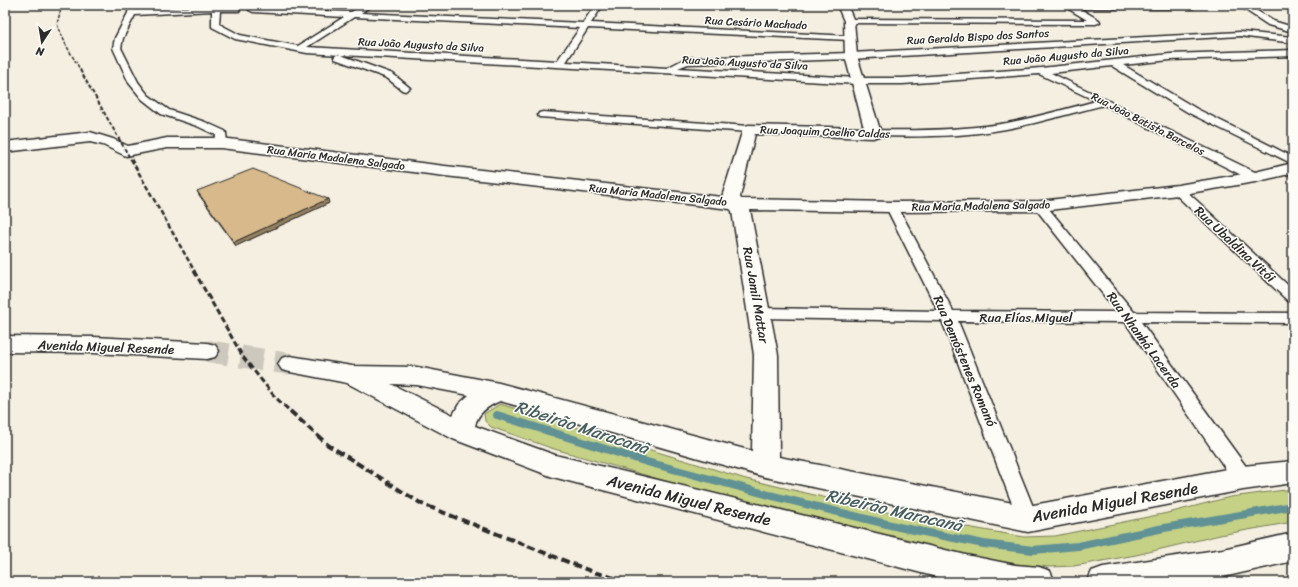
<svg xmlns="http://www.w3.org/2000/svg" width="1298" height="587" viewBox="0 0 1298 587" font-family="Sriracha,sans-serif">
	<rect width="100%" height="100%" fill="#f5efe1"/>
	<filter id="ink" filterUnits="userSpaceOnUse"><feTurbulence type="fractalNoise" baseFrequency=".025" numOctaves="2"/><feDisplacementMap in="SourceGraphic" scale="8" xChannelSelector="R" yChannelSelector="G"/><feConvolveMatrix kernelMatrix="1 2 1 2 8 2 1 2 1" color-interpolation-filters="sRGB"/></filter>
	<g filter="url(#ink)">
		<path fill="#c5d184" stroke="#787e58" d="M500 404 746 479 904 516 1024 537 1055 536 1172 512 1230 497 1293 489V522L1220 535 1136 555 1074 566 1050 567 1023 565 956 554 721 497 551 448 491 427 485 421 484 414Z"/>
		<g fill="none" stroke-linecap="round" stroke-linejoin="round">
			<path stroke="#609195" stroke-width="8" d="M497 415 647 462 769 495 899 527 984 544 1033 550 1078 546 1164 528 1293 506"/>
			<path stroke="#cdc8bd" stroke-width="22" stroke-dasharray="22 12" stroke-linecap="butt" d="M207 351 290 364"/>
			<g stroke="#2b2b2b" stroke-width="3">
				<path id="street" d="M129 5H137L136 10C152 10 232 2 240 9L239 11H220L219 24 240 35 298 46 344 17 253 12 249 10 250 8 351 12 363 5H372L361 13 583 23 595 5H603L591 23 850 36 854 38 850 40 588 28 566 62 667 68 686 58 851 53 1240 32 1293 37V43L1240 36 851 59 688 64 678 68 858 78H903L1041 68 1170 54 1293 50V56L1170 60 1123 65 1197 109 1293 157V164L1189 113 1112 66 1051 73 1259 174 1261 177 1259 180H1251L1104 105C1071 113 1039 123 1006 129 962 137 917 137 873 136L868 133 873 130C918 131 963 130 1007 123 1037 117 1066 109 1096 101L1039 74 903 84H858L307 53 235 39 212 27V11L135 15 123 38 121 48 138 82 148 95 169 110 205 122 225 131 226 133 227 143 221 146 215 143 216 135 197 126 161 114 142 99 129 83 113 48 115 38 128 13ZM354 17 580 28 557 61 307 47Z
					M1067 5 1120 6 1116 8H1079L1099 20 1100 22 1096 24 849 23 845 21 849 19 1087 20 1067 8Z
					M1238 5H1248L1273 21 1293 27V32L1268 25Z
					M338 54 393 74 410 88 405 91 402 90 387 78 335 59 334 57Z
					M543 112 749 126 754 129 749 132 539 117 538 115 539 113Z
					M1178 186 1182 187 1293 290V303L1288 301 1174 193 1172 190 1174 187Z
					M1040 202 1044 203 1134 312 1293 313V323L1141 322 1250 472 1253 478 1250 484 1243 486 1236 484 1125 322 958 321 1038 519 1035 525 1028 528 1021 525 1018 519 942 321 760 318 755 317 752 313 755 309 760 308 938 311 886 207 888 204H896L898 207 953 311 1117 312 1036 209 1034 206 1036 203Z"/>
			</g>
			<g stroke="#2b2b2b" stroke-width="3">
				<path id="secondary" d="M837 5H847L854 21 857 56 881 133 878 136 873 138 755 134 740 197 741 199 892 202 1040 201 1178 185 1255 172 1293 163V173L1255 182 1178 195 1040 211 892 212 750 210 778 355 779 457 1028 506 1243 466 1293 461V483L1243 490 1028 532 765 477 500 401C488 406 477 413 475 426L555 455 966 555 1015 565 1039 567 1050 571 1055 582H956L553 477 453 439 347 383 290 372 282 370 278 364 282 358 290 356 352 366 417 367 499 383 752 451 754 355 732 211 730 209 445 176 221 148H167L126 156 103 145 90 142 5 152V142L90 132 113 139 128 146 167 138H221L445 166 722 197 744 126 749 125 864 128 845 56 844 21ZM391 384 417 385 469 395 459 404 453 415Z
					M1108 5H1198L1193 8H1113Z
					M5 336 94 337 207 343 215 345 219 351 215 357 207 359 94 353 5 352Z
					M1293 533V561L1223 577 1194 582H1087L1092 571 1103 567 1223 549Z"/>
			</g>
			<use href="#street" fill="#fdfcf7" fill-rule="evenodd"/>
			<use href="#secondary" fill="#fdfcf7" fill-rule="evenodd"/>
			<path stroke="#2b2b2b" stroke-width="1.5" stroke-dasharray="3.5 1.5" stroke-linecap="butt" d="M62 5 57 24 66 45 81 71"/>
			<path stroke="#2b2b2b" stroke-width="2" stroke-dasharray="4 2" stroke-linecap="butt" d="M80 70 131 160"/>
			<path stroke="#2b2b2b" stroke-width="2.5" stroke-dasharray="5 2.5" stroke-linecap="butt" d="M131 159 195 272"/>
			<path stroke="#2b2b2b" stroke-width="3" stroke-dasharray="6 3" stroke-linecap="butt" d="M194 271 243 357 275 397 291 412"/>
			<path stroke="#2b2b2b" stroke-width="4" stroke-dasharray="8 4" stroke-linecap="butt" d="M290 411 328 445 422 504 593 572 629 582"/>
		</g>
		<path fill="#b99f78" stroke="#2b2b2b" d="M197 191 329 203 236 246 199 195Z"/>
		<path fill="#968261" stroke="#2b2b2b" d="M328 199 329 203 236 246 234 242Z"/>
		<path fill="#d7b98b" stroke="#2b2b2b" d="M253 169 328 199 234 242 197 191Z"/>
	</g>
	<g text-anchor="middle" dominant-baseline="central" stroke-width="3" stroke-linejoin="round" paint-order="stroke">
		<g font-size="11" fill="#2b2b2b" stroke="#fdfcf7">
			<text transform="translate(756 23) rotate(3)">Rua Cesário Machado</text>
			<text transform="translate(978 37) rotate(-3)">Rua Geraldo Bispo dos Santos</text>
			<text transform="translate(421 45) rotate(3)">Rua João Augusto da Silva</text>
			<text transform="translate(1066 56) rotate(-5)">Rua João Augusto da Silva</text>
			<text transform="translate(745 63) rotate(3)">Rua João Augusto da Silva</text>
			<text transform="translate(1148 124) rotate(27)">Rua João Batista Barcelos</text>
			<text transform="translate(825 132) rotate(2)">Rua Joaquim Coelho Caldas</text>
			<text transform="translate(336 158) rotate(7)">Rua Maria Madalena Salgado</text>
			<text transform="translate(658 195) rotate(6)">Rua Maria Madalena Salgado</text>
			<text transform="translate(981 206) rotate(-1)">Rua Maria Madalena Salgado</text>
		</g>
		<g font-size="13" fill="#2b2b2b" stroke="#fdfcf7">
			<text transform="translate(1235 244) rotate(43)">Rua Ubaldina Vitói</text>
			<text transform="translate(756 295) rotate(80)">Rua Jamil Mattar</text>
			<text x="1026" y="317">Rua Elías Miguel</text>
			<text transform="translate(1144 340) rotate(54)">Rua Nhanhá Lacerda</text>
			<text transform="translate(106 347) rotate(2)">Avenida Miguel Resende</text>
			<text transform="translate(965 361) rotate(67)">Rua Demóstenes Romanó</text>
		</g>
		<g font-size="16" fill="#2b2b2b" stroke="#fdfcf7">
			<text transform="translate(689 500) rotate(14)">Avenida Miguel Resende</text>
			<text transform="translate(1115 502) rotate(-10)">Avenida Miguel Resende</text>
		</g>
		<g font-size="17" font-style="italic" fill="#465e60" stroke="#fdfcf7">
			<text transform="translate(582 427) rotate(18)">Ribeirão Maracanã</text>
			<text transform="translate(894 510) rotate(13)">Ribeirão Maracanã</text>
		</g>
	</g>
	<rect width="1298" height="587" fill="none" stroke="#fdfcf7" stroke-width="20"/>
	<rect x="10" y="10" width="1278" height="567" fill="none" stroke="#2b2b2b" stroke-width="1.5" filter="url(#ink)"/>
	<g transform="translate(42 42) rotate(192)" stroke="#fdfcf7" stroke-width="3" paint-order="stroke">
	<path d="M0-3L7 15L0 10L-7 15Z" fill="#2b2b2b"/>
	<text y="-6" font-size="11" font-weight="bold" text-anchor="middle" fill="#2b2b2b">N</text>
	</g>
</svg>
